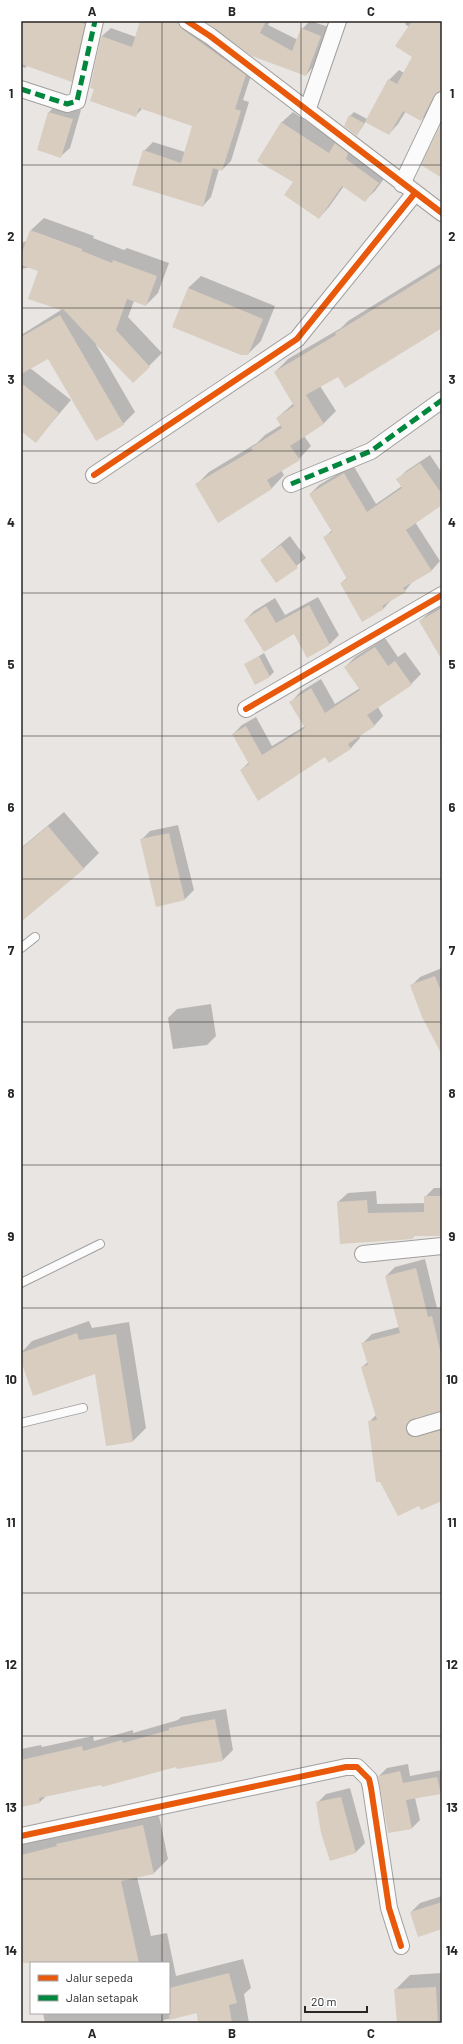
<svg xmlns="http://www.w3.org/2000/svg" width="463" height="2044" viewBox="0 0 463 2044" font-family="Barlow,sans-serif">
	<rect width="100%" height="100%" fill="#e8e5e3"/>
	<path fill="#0003" d="M21 21H92L81 71 71 80 28 65 25 68 21 66Z
		M141 21H192L254 66 243 100 249 102 231 161 222 170 219 169 211 197 203 206 144 151 153 142 185 152 194 126 143 108 135 116 91 87 102 36 111 28 136 37Z
		M205 21H270L268 25 298 40 302 29 310 21 329 27 314 66 306 75Z
		M407 21H442V90L431 110 421 120 406 111 398 124 389 134 366 121 357 135 350 116 354 112 367 119 389 80 399 70 404 73 414 57 409 27 405 24Z
		M58 103 81 110 70 148 61 156 38 149 49 112Z
		M293 112 337 142 389 172 375 191 364 201 344 186 329 207 319 218 295 181 258 160 282 122Z
		M44 218 94 236 93 238 124 250 127 248 169 263 158 293 146 305 134 301 128 317 162 353 133 382 95 343 135 412 123 424 48 357 30 368 71 400 36 441 21 430V335L61 310 41 265 21 269V243L27 241 31 230Z
		M442 263V326L338 375 320 386 336 411 324 423 304 436 311 446 299 459 281 470 284 475 272 488 218 522 197 484 209 472 257 443 265 435 281 425 277 418 294 403 275 372 288 359 341 328 348 321Z
		M201 276 275 306 261 341 248 354 188 288Z
		M430 455 442 473V504L415 522 440 561 432 570 413 581 405 591 392 599 384 608 362 620 341 583 348 577 325 537 332 530 310 494 319 485 353 465 376 504 402 486 397 480 406 471Z
		M290 536 306 558 277 582 261 560Z
		M318 597 339 635 330 644 307 656 294 632 245 620 254 611 275 598 285 615Z
		M442 604V658L420 621 432 610Z
		M385 638 398 657 405 652 421 674 411 684 378 707 383 716 374 726 359 736 360 738 351 748 329 761 326 756 241 770 249 762 233 734 242 725 256 717 272 746 305 726 291 702 300 692 321 679 335 704 360 688 345 667 355 657Z
		M264 653 274 672 270 676 245 665Z
		M64 812 99 853 83 869 21 920V848Z
		M178 825 194 890 185 899 156 905 141 840 150 831Z
		M442 968V1053L411 986 420 977Z
		M211 1004 216 1036 207 1045 173 1049 168 1018 177 1009Z
		M434 1188H442V1235H416L412 1238 341 1243 338 1202 348 1193 376 1191 377 1204 425 1203V1197Z
		M425 1259 437 1308 442 1307V1405L415 1418V1422L442 1424V1500L369 1422 376 1415 362 1367 368 1362 363 1343 372 1334 399 1327 386 1276 395 1267Z
		M89 1321 92 1328 129 1322 146 1428 133 1441 107 1444 96 1373 21 1358V1353L32 1341Z
		M226 1709 233 1750 223 1760 177 1766 46 1796 40 1802 21 1806V1749L41 1745 42 1747 93 1736 94 1741 133 1730V1733L178 1720 181 1717Z
		M408 1764 410 1776 442 1770V1792L415 1798 420 1820 412 1828 389 1832 379 1776 387 1768Z
		M350 1788 365 1843 356 1852 331 1860 317 1803 326 1794Z
		M158 1811 168 1859 154 1873 137 1877 151 1936 167 1933 176 1976 243 1959 251 1988 244 1994 249 2023H199L197 2012 164 2020 161 2023H45L43 2013H169V1963H34L21 1944V1844Z
		M442 1896V1928L411 1912 420 1903Z
		M442 1973V2023H398L396 1989 410 1975Z"/>
	<path fill="#d8cdbf" d="M21 21H76L85 24 72 82 21 64Z
		M140 21H178L182 29 246 75 235 109 241 111 222 171 213 168 203 207 132 185 143 150 181 163 192 126 139 108 136 117 90 101 94 89 90 88 101 36 132 47Z
		M204 21H266L260 33 292 51 301 28 321 36 306 76 252 56Z
		M412 21H442V91L434 96 421 121 403 111 389 135 365 122 388 79 397 84 412 57 395 46Z
		M48 112 73 119 61 158 37 150Z
		M349 115 364 123 357 136 344 126Z
		M281 122 329 153 335 143 348 153 346 159 379 183 365 202 342 186 319 219 284 195 293 182 257 161Z
		M442 122V178L421 165Z
		M30 230 82 249V251L112 263 113 260 157 276 146 306 127 299 116 330 150 367 133 383 63 309 61 310 28 299 38 271 21 265V255Z
		M442 267V328L345 388 338 377 306 395 324 424 290 446 300 460 267 480 272 489 218 523 195 484 253 450 251 448 282 428 276 418 294 406 274 372 336 335 335 333Z
		M188 288 263 319 248 355H241L172 327Z
		M60 315 124 425 96 441 48 359 21 374V337Z
		M21 383 59 413 36 443 21 431Z
		M420 463 442 494V505L406 530 432 571 403 588 406 592 382 606 384 609 362 622 340 583 347 579 323 537 332 532 309 494 344 473 367 512 402 488 396 479Z
		M281 545 298 568 276 583 260 560Z
		M309 605 330 645 307 658 294 634 264 652 244 620 266 606 276 623Z
		M442 608V660L419 621Z
		M375 647 388 666 395 661 412 685 367 715 375 726 348 744 351 749 329 763 325 757 258 801 240 770 249 764 232 734 246 726 262 755 305 728 289 702 311 688 325 713 360 690 344 667Z
		M259 656 270 677 255 685 244 664Z
		M48 826 84 869 21 922V849Z
		M169 833 185 900 156 907 140 839Z
		M435 976 442 994V1055L422 1017 410 985Z
		M424 1196H442V1236H413V1239L340 1244 337 1202 367 1200 368 1213 424 1212Z
		M416 1268 428 1317 432 1316 442 1358V1411L412 1419 406 1425V1430L408 1435 413 1437 442 1430V1501L421 1510 419 1506 398 1516 380 1482H376L368 1421 377 1420 361 1367 368 1365 361 1343 400 1333 385 1276Z
		M77 1333 79 1340 116 1334 133 1442 106 1446 95 1374 33 1396 21 1361V1353Z
		M215 1719 223 1761 177 1769 176 1767 102 1787 101 1785 39 1798 40 1803 21 1807V1760L82 1746 83 1751 122 1740 123 1743 169 1730V1728Z
		M400 1771 403 1783 437 1777 441 1794 406 1800 412 1829 388 1833 378 1776Z
		M341 1797 356 1853 330 1861 321 1833 316 1802Z
		M143 1825 154 1874 121 1881 139 1963H21V1855L57 1846 56 1844Z
		M442 1902V1929L418 1937 410 1912Z
		M229 1973 237 2003 229 2005 232 2023H198L197 2013 169 2020V1988Z
		M436 1987 438 2023H397L394 1989Z"/>
	<g fill="none" stroke-linecap="round" stroke-linejoin="round">
		<g stroke="#a19f9e" stroke-width="10">
			<path id="lane" d="M21 948 35 937
				M21 1283 100 1244
				M21 1423 83 1408"/>
		</g>
		<g stroke="#a19f9e" stroke-width="18">
			<path id="street" d="M187 21 210 36 442 213
				M21 89 67 104 77 101 95 21
				M307 111 338 21
				M402 184 442 100
				M94 475 297 339 415 193
				M291 484 371 451 442 400
				M246 709 442 595
				M363 1254 442 1246
				M415 1428 442 1420
				M21 1836 346 1767H357L369 1779 371 1788 389 1908 401 1946"/>
		</g>
		<use href="#lane" stroke="#fcfbfb" stroke-width="8"/>
		<use href="#street" stroke="#fcfbfb" stroke-width="16"/>
		<path stroke="#00873e" stroke-width="5" stroke-dasharray="10 5" stroke-linecap="butt" d="M21 89 67 104 77 101 95 21
			M291 484 371 451 442 400"/>
		<g stroke="#fff" stroke-width="8">
			<path id="cycleway" d="M187 21 210 36 442 213
				M94 475 297 339 415 193
				M246 709 442 595
				M21 1836 346 1767H357L369 1779 371 1788 389 1908 401 1946"/>
		</g>
		<use href="#cycleway" stroke="#e8590c" stroke-width="6"/>
	</g>
	<path fill="none" stroke="#282625" stroke-width="1" stroke-opacity="0.55" d="M162 21V1963M301 21V2023M21 165H442M21 308H442M21 451H442M21 593H442M21 736H442M21 879H442M21 1022H442M21 1165H442M21 1308H442M21 1451H442M21 1593H442M21 1736H442M21 1879H442M162 2013V2023"/>
	<rect width="463" height="2044" fill="none" stroke="#ffffff" stroke-width="44"/>
	<rect x="30" y="1962" width="140" height="52" fill="#ffffff" stroke="#a9a8a8"/>
	<rect x="38" y="1975" width="20" height="6" fill="#e8590c" stroke="#a9a8a8"/>
	<text x="66" y="1982" font-size="12" fill="#282625">Jalur sepeda</text>
	<rect x="38" y="1995" width="20" height="6" fill="#00873e" stroke="#a9a8a8"/>
	<text x="66" y="2002" font-size="12" fill="#282625">Jalan setapak</text>
	<path d="M305 2006v6h62v-6" fill="none" stroke="#282625" stroke-width="2"/>
	<text x="311" y="2006" font-size="12" fill="#282625" stroke="#ffffff" stroke-width="3" paint-order="stroke">20 m</text>
	<rect x="22" y="22" width="419" height="2000" fill="none" stroke="#282625" stroke-width="1.5"/>
	<g font-size="13" text-anchor="middle" font-weight="bold" fill="#282625">
		<text x="92" y="16">A</text>
		<text x="232" y="16">B</text>
		<text x="371" y="16">C</text>
		<text x="11" y="98">1</text>
		<text x="452" y="98">1</text>
		<text x="11" y="241">2</text>
		<text x="452" y="241">2</text>
		<text x="11" y="384">3</text>
		<text x="452" y="384">3</text>
		<text x="11" y="527">4</text>
		<text x="452" y="527">4</text>
		<text x="11" y="669">5</text>
		<text x="452" y="669">5</text>
		<text x="11" y="812">6</text>
		<text x="452" y="812">6</text>
		<text x="11" y="955">7</text>
		<text x="452" y="955">7</text>
		<text x="11" y="1098">8</text>
		<text x="452" y="1098">8</text>
		<text x="11" y="1241">9</text>
		<text x="452" y="1241">9</text>
		<text x="11" y="1384">10</text>
		<text x="452" y="1384">10</text>
		<text x="11" y="1527">11</text>
		<text x="452" y="1527">11</text>
		<text x="11" y="1669">12</text>
		<text x="452" y="1669">12</text>
		<text x="11" y="1812">13</text>
		<text x="452" y="1812">13</text>
		<text x="11" y="1955">14</text>
		<text x="452" y="1955">14</text>
		<text x="92" y="2038">A</text>
		<text x="232" y="2038">B</text>
		<text x="371" y="2038">C</text>
	</g>
</svg>
